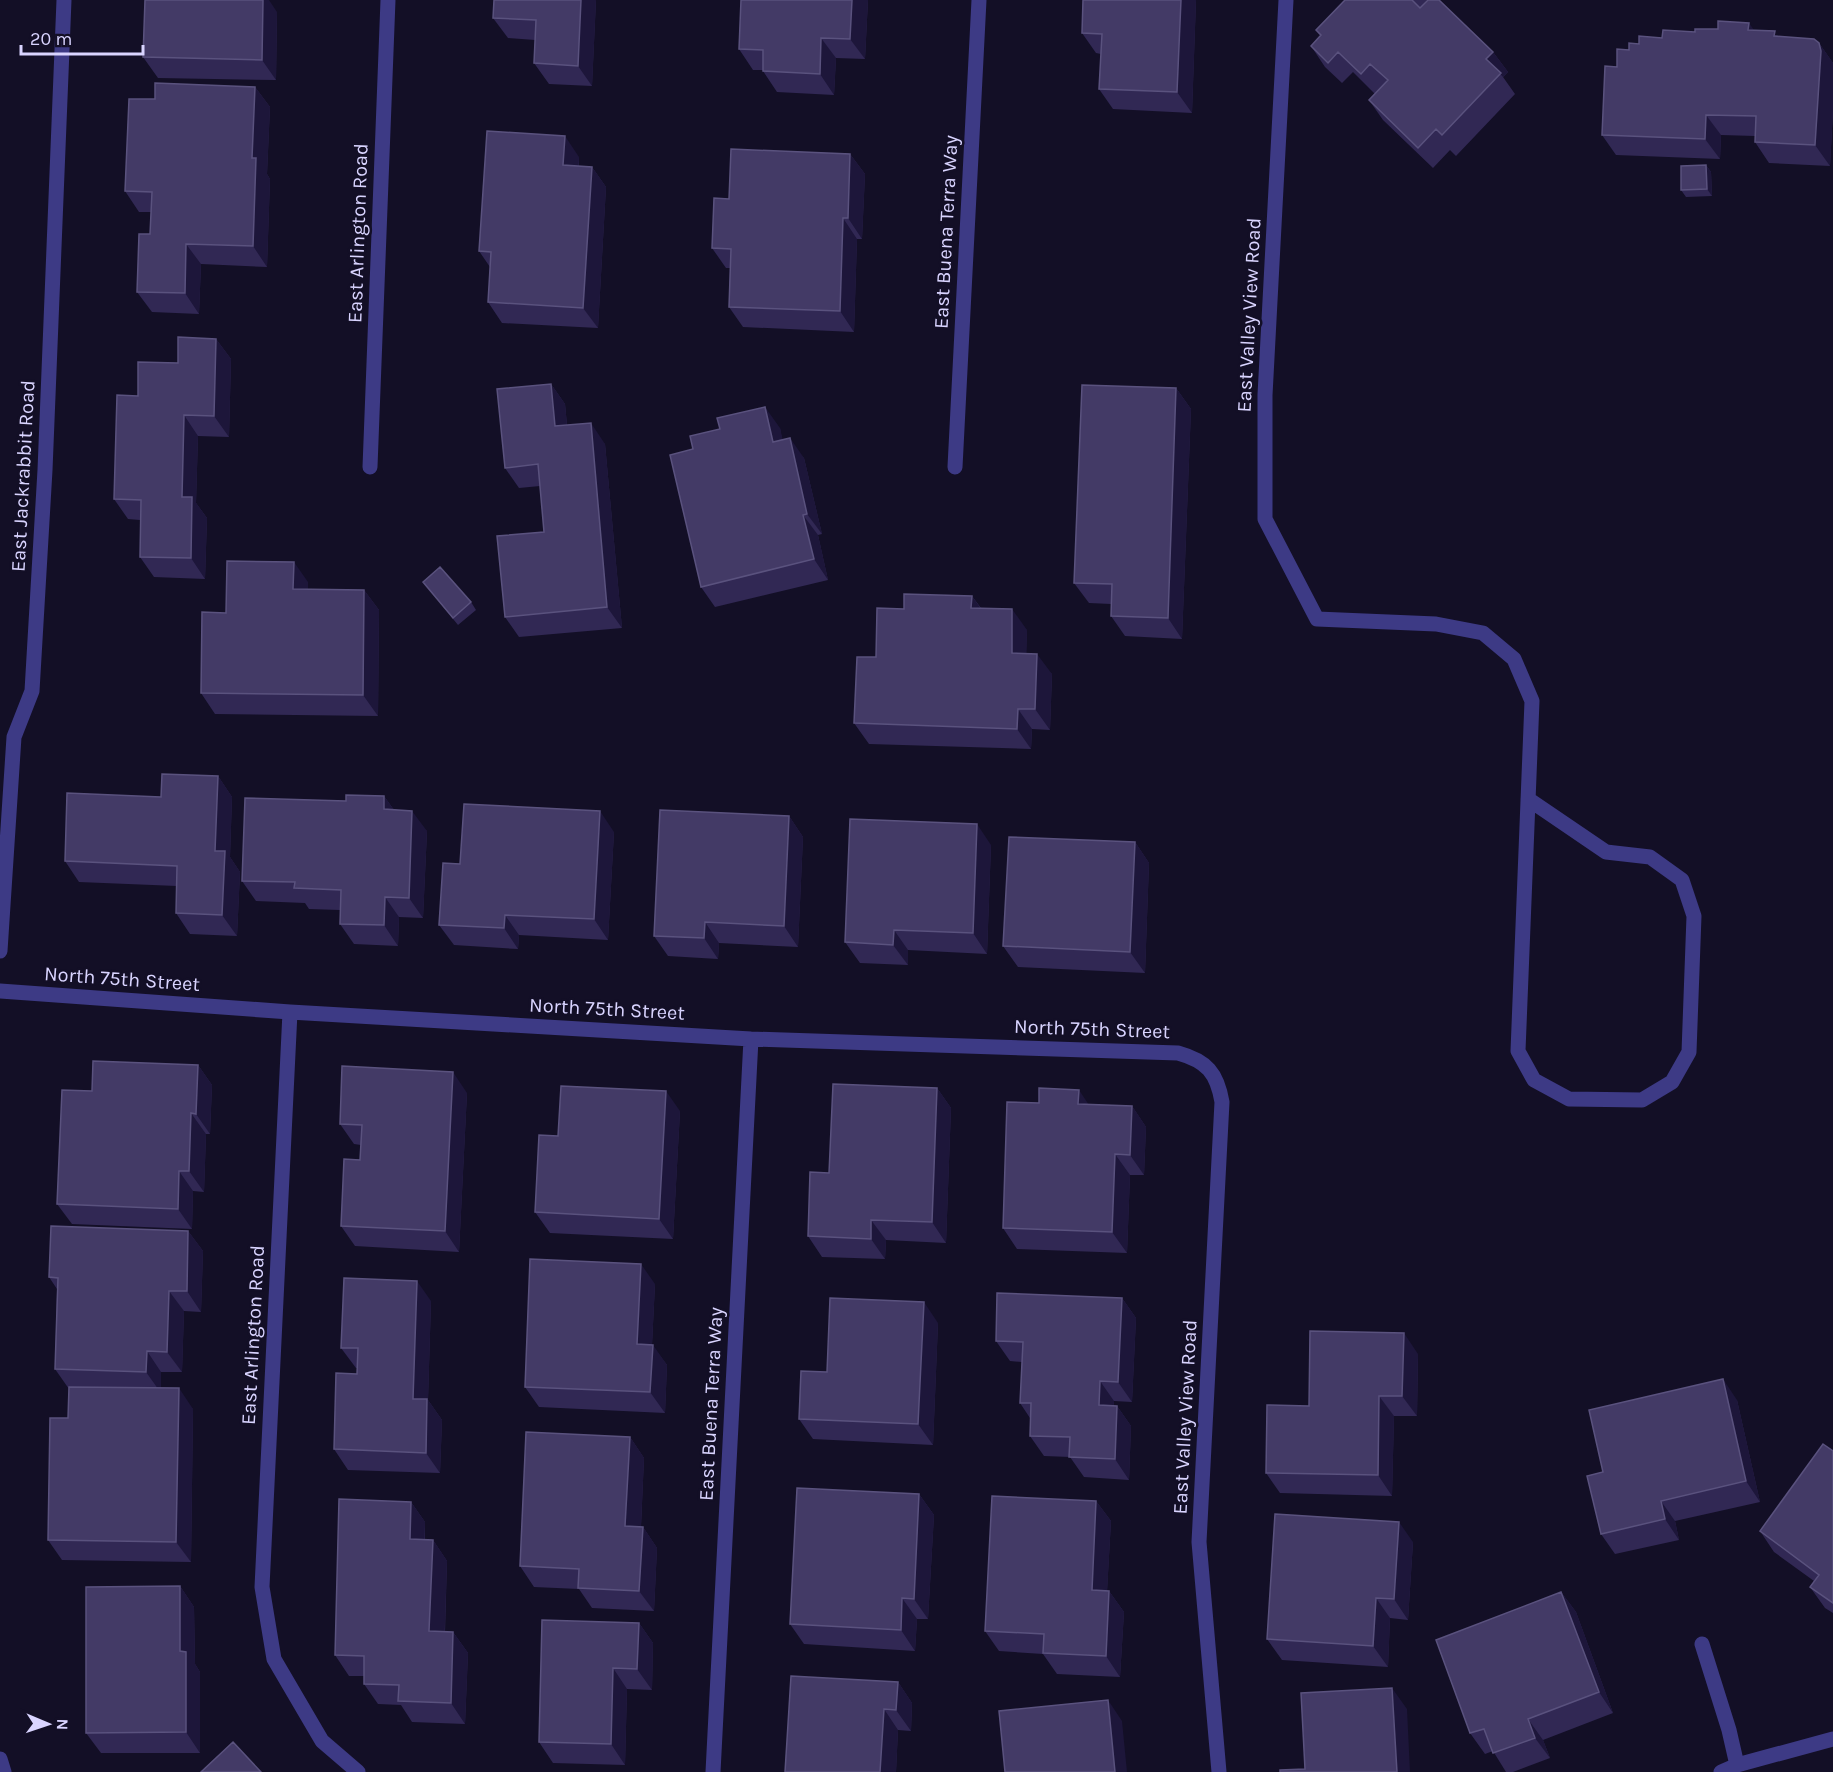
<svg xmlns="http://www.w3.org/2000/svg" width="1833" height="1772" viewBox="0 0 1833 1772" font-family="Karla,sans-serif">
	<rect width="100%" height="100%" fill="#130f26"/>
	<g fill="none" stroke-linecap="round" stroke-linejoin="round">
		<path stroke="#3d3a85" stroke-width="15" d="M1286 0 1265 395V519L1317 619 1436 624 1483 633 1514 659 1532 701 1518 1051 1534 1080 1569 1099 1642 1100 1672 1082 1689 1052 1694 916 1682 880 1650 857 1606 852 1528 799
			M370 467 388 0
			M955 467 979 0
			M0 951 14 737 32 691 45 470 64 0
			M0 991 290 1012 751 1039 1178 1053C1207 1061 1217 1073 1222 1102L1199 1542 1219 1772
			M290 1012 262 1587 274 1659 322 1741 358 1772
			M1702 1644 1729 1730 1737 1765
			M0 1759 4 1772
			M713 1772 751 1039
			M1721 1772 1737 1765 1833 1739"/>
	</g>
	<path fill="#312854" d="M596 0 592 86 549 84 534 63 535 40 508 38 493 18Z
		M868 0 865 59 836 58 834 95 777 92 763 71V70H753L739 49Z
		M1083 0H1196L1192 113 1113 109 1099 89 1101 54 1096 53 1082 33Z
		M1345 0H1427L1420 8 1493 52 1508 72 1503 77 1515 94 1456 156 1450 150 1433 168 1383 120 1369 100 1375 94 1353 72 1342 83 1325 67 1311 46 1320 36 1316 30Z
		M277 12 276 80 158 78 143 57Z
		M1754 30 1779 36 1819 43 1833 63V110L1830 166 1769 163 1755 142V136L1721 135 1720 159 1616 155 1602 135 1617 67 1629 50 1639 44 1695 32Z
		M255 87 270 107 267 174 270 179 267 267 201 264 199 314 152 312 137 292 150 234 151 212H139L125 191 155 99Z
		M850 154 865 174 862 239H857L854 332 743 327 729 307 730 268H726L712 248 729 199Z
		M579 157V166L592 167 606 187 598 328 502 323 488 302 490 267 479 251Z
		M1706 165 1711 172 1712 196 1686 197 1681 190Z
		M216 339 231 359 229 437 198 436 196 503 207 518 205 579 154 577 140 557V520L128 519 114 499 138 396 178 363Z
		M551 384 565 404 567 425 605 444 622 628 519 637 505 617 544 532 540 486 519 488 505 468Z
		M1176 388 1191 409 1182 639 1125 636 1111 616V604L1089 603 1074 583Z
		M780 428 782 440 804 458 822 534 818 535 828 580 715 607 701 587Z
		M308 582V589L364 590 379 610 378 716 215 714 201 693 226 613Z
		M423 582 471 602 476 610 458 625Z
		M972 596 981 608 1027 630 1026 654 1052 674 1050 730 1032 729 1031 749 869 744 854 723 876 657 904 609Z
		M218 776 232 797 230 857 240 872 237 936 190 934 176 913 177 886 79 882 65 861 161 797Z
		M384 796 394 810 427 831 423 918 399 917 398 946 354 944 340 924V910L309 909 305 903 256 901 242 881 346 801Z
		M789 816 803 837 798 947 719 943 718 959 668 956 654 936Z
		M614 832 608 940 519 935 518 949 454 945 439 925 460 864Z
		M1135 842 1149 863 1145 973 1018 967 1003 946Z
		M991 845 987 954 908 950V965L860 963 845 942Z
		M198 1065 212 1085 210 1134H206L204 1192 193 1191 192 1229 72 1224 57 1204 92 1091Z
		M937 1088 951 1108 946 1243 886 1240 885 1259 822 1257 808 1236 829 1173Z
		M467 1093 459 1252 355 1246 341 1226 360 1160 361 1145 354 1144 340 1124Z
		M1089 1105 1132 1106 1146 1127 1144 1175H1130L1127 1253 1017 1249 1003 1228Z
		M680 1111 673 1239 550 1233 535 1212 558 1136Z
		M188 1231 203 1251 201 1312 184 1311 182 1372H161V1388L193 1409 191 1562 62 1560 48 1540 68 1418 69 1389 55 1369 57 1289 49 1277Z
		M655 1284 652 1345 667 1365 665 1413 539 1407 525 1387Z
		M1122 1298 1136 1318 1132 1402 1114 1401V1406H1117L1131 1426 1129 1480 1084 1477 1070 1457 1044 1456 1030 1436V1418L1020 1403 1022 1362 1010 1361 996 1341Z
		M431 1301 428 1400 442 1420 440 1473 348 1470 334 1449 357 1374V1368H356L341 1348Z
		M938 1323 933 1445 813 1439 799 1419 827 1372Z
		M1418 1354 1417 1416H1394L1392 1496 1280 1493 1266 1473 1309 1406Z
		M1737 1400 1760 1502 1675 1521 1679 1540 1615 1554 1601 1534 1603 1472Z
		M630 1437 644 1458 641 1527H643L657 1548 654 1611 592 1608 579 1589 534 1587 520 1566Z
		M1833 1451V1613L1825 1608 1810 1587 1814 1581 1774 1552 1760 1531Z
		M919 1494 934 1515 928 1619H917L915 1651 804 1644 790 1624Z
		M1096 1501 1111 1521 1107 1591H1109L1124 1612 1120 1677 1057 1674 1043 1654 999 1651 985 1631Z
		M411 1502 425 1522V1540H433L447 1561 445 1632H453L468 1653 465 1724 412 1722 401 1705 378 1704 364 1684V1676H349L335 1655Z
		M1413 1542 1408 1620 1390 1618 1388 1667 1282 1660 1267 1639Z
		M180 1586 194 1607 195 1664 200 1672V1753H101L86 1733Z
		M1561 1592 1576 1612 1613 1713 1543 1740 1550 1758 1513 1772H1506L1493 1751 1485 1754 1470 1733Z
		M639 1623 653 1643 652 1690 627 1689 625 1765 553 1763 539 1742Z
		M898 1682 912 1703 911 1731 898 1730 896 1772H785Z"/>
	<path fill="#1d163a" d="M255 0H269L277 12 276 80 262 60Z
		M581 0H596L592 86 578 66Z
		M852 0H868L865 59 850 39Z
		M1181 0H1196L1192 113 1177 92Z
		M1749 23 1763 43 1748 30Z
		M821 38 836 58 834 95 820 74Z
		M1819 43 1833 63V110L1830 166 1815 145Z
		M1493 52 1508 72 1503 77 1486 59Z
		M255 87 270 107 267 174 270 179 267 267 253 246 252 158Z
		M1706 115 1721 135 1720 159 1705 139Z
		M565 136 579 157 578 186 563 165Z
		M850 154 865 174 862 239 848 218Z
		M1706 165 1711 172 1712 196 1707 189Z
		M592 167 606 187 598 328 583 308Z
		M843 218 857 239 854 332 840 311Z
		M186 244 201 264 199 314 185 293Z
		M216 339 231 359 229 437 214 416Z
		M551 384 565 404 569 447 555 426Z
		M1176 388 1191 409 1182 639 1168 618Z
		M765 407 780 428 788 462 773 442Z
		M184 415 198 436 196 503 207 518 205 579 191 558 182 497Z
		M591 423 605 444 622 628 607 607Z
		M790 438 804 458 822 534 807 514Z
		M803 515 818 535 828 580 814 559Z
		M294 562 308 582V609L293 589Z
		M364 590 379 610 378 716 363 695Z
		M972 596 986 616 971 608Z
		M1012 609 1027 630 1026 674 1012 653Z
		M1037 654 1052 674 1050 730 1035 709Z
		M1018 709 1032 729 1031 749 1017 729Z
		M218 776 232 797 230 857 240 872 237 936 222 915 215 851Z
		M384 796 399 817 384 809Z
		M412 811 427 831 423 918 409 898Z
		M600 811 614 832 608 940 594 919Z
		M789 816 803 837 798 947 784 926Z
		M977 824 991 845 987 954 973 933Z
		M1135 842 1149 863 1145 973 1130 952Z
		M385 897 399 917 398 946 384 925Z
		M505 915 519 935 518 949 504 928Z
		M705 922 719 943 718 959 704 938Z
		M894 930 908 950V965L893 945Z
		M198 1065 212 1085 210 1134 196 1114Z
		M453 1072 467 1093 459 1252 445 1231Z
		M937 1088 951 1108 946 1243 932 1222Z
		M1079 1090 1093 1111 1078 1104Z
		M666 1091 680 1111 673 1239 659 1219Z
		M1132 1106 1146 1127 1144 1175 1130 1155Z
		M191 1113 206 1134 204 1192 189 1171Z
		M1115 1154 1130 1175 1127 1253 1112 1232Z
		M179 1171 193 1191 192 1229 178 1209Z
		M871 1220 886 1240 885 1259 871 1239Z
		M188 1231 203 1251 201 1312 187 1291Z
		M641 1264 655 1284 651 1364 637 1344Z
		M417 1281 431 1301 428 1400 442 1420 440 1473 426 1453 413 1399Z
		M169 1291 184 1311 182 1372 167 1352Z
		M1122 1298 1136 1318 1132 1402 1118 1382Z
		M924 1302 938 1323 933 1445 918 1424Z
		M1404 1333 1418 1354 1417 1416 1402 1396Z
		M653 1345 667 1365 665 1413 650 1392Z
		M147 1351 161 1372V1393L146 1372Z
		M1723 1379 1737 1400 1760 1502 1746 1481Z
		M1100 1381 1114 1401 1113 1425 1099 1405Z
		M179 1388 193 1409 191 1562 176 1542Z
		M1379 1396 1394 1416 1392 1496 1378 1475Z
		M1117 1406 1131 1426 1129 1480 1115 1459Z
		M630 1437 644 1458 640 1547 625 1526Z
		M919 1494 934 1515 928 1619 914 1599Z
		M1096 1501 1111 1521 1106 1611 1092 1590Z
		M1661 1501 1675 1521 1679 1540 1665 1519Z
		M411 1502 425 1522 424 1560 410 1539Z
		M1399 1522 1413 1542 1408 1620 1394 1599Z
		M643 1527 657 1548 654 1611 639 1591Z
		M433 1540 447 1561 444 1652 429 1631Z
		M180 1586 194 1607 195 1664 200 1672V1753L186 1732 180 1651Z
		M1109 1591 1124 1612 1120 1677 1106 1656Z
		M1561 1592 1576 1612 1613 1713 1599 1692Z
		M902 1598 917 1619 915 1651 901 1630Z
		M1376 1598 1390 1618 1388 1667 1373 1646Z
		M639 1623 653 1643 652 1690 637 1669Z
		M453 1632 468 1653 465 1724 451 1703Z
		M613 1668 627 1689 625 1765 611 1744Z
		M898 1682 912 1703 911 1731 896 1710Z
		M1392 1688 1407 1709 1410 1772H1397Z
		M1108 1700 1122 1721 1127 1772H1115Z
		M884 1709 898 1730 896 1772H880Z
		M1528 1719 1543 1740 1550 1758 1535 1738Z"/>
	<path fill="#433a66" stroke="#5a527e" stroke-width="1.5" d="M145 0H263L262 60 143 57Z
		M494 0H581L578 66 534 63 536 20 493 18Z
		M741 0H852L850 39 821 38 820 74 763 71V50L739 49Z
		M1083 0H1181L1177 92 1099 89 1102 34 1082 33Z
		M1345 0H1412L1420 8 1428 0H1439L1493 52 1486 59 1501 73 1442 135 1436 129 1418 148 1369 100 1388 80 1370 64 1361 74 1338 52 1328 63 1311 46 1321 35 1316 30Z
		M1718 21 1749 23 1748 30 1775 31 1774 36 1814 39 1819 43 1821 51 1815 145 1755 142 1756 116 1706 115 1705 139 1602 135 1605 66 1617 67V49L1629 50V43L1639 44V36L1662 38 1663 30 1695 32V29H1718Z
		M155 83 255 87 252 158H256L253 246 186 244 185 293 137 292 139 234H150L152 192 125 191 129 99H155Z
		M487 131 565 136 563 165 592 167 583 308 488 302 491 252 479 251Z
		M731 149 850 154 848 218H843L840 311 729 307 731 249 712 248 714 198 729 199Z
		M1706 165 1707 189 1681 190V166Z
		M178 337 216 339 214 416 184 415 182 497H192L191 558 140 557 141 500 114 499 117 395 138 396V362L178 363Z
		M551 384 555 426 591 423 607 607 505 617 497 536 544 532 538 464 505 468 497 389Z
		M1082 385 1176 388 1168 618 1111 616 1112 584 1074 583Z
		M765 407 773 442 790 438 807 514 803 515 814 559 701 587 670 455 693 449 690 436 720 429 717 418Z
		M227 561 294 562 293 589 364 590 363 695 201 693 202 612 226 613Z
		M440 567 471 602 453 618 423 582Z
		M904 594 972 596 971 608 1012 609V653L1037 654 1035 709H1018L1017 729 854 723 857 657H876L877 608 904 609Z
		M162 774 218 776 215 851H225L222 915 176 913 177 866 65 861 67 793 161 797Z
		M346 795 384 796V809L412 811 409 898 385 897 384 925 340 924 341 890 294 888 295 882 242 881 245 798 346 801Z
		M464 804 600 811 594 919 505 915 504 928 439 925 443 863 460 864Z
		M660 810 789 816 784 926 705 922 704 938 654 936Z
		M850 819 977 824 973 933 894 930 893 945 845 942Z
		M1009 837 1135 842 1130 952 1003 946Z
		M93 1061 198 1065 196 1114 191 1113 189 1171H179L178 1209 57 1204 62 1090 92 1091Z
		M342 1066 453 1072 445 1231 341 1226 344 1159 360 1160 362 1125 340 1124Z
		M833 1084 937 1088 932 1222 871 1220V1239L808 1236 810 1172 829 1173Z
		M561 1086 666 1091 659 1219 535 1212 539 1135 558 1136Z
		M1039 1088 1079 1090 1078 1104 1132 1106 1130 1155 1115 1154 1112 1232 1003 1228 1007 1102 1039 1103Z
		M51 1226 188 1231 187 1291H169L167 1352 147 1351 146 1372 55 1369 58 1278 49 1277Z
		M530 1259 641 1264 637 1344 653 1345 650 1392 525 1387Z
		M344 1278 417 1281 413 1399H427L426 1453 334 1449 336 1373 357 1374 358 1348H341Z
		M997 1293 1122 1298 1118 1382 1100 1381 1099 1405 1117 1406 1115 1459 1069 1457 1070 1437 1030 1436 1031 1403H1020L1023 1342 996 1341Z
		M830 1298 924 1302 918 1424 799 1419 801 1371 827 1372Z
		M1310 1331 1404 1333 1402 1396H1379L1378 1475 1266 1473 1267 1405 1309 1406Z
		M1723 1379 1746 1481 1661 1501 1665 1519 1601 1534 1587 1476 1603 1472 1589 1410Z
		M69 1387 179 1388 176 1542 48 1540 50 1418H68Z
		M526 1432 630 1437 625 1526 643 1527 639 1591 578 1588 579 1569 520 1566Z
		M1823 1444 1833 1451V1603L1810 1587 1819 1575 1760 1531Z
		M797 1488 919 1494 914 1599 902 1598 901 1630 790 1624Z
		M992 1496 1096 1501 1092 1590 1109 1591 1106 1656 1043 1653 1044 1634 985 1631Z
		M339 1499 411 1502 410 1539 433 1540 429 1631 453 1632 451 1703 398 1701 399 1685 364 1684V1656L335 1655Z
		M1275 1514 1399 1522 1394 1599 1376 1598 1373 1646 1267 1639Z
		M180 1586V1651L186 1652V1732L86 1733V1587Z
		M1561 1592 1599 1692 1528 1719 1535 1738 1493 1753 1484 1729 1470 1733 1436 1640Z
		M542 1620 639 1623 637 1669 613 1668 611 1744 539 1742Z
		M791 1676 898 1682 896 1710 884 1709 880 1772H785Z
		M1392 1688 1397 1772H1280V1770L1305 1769 1301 1693Z
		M1108 1700 1115 1772H1005L999 1711Z
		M233 1742 261 1772H201Z"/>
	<g text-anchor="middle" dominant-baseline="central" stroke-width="5" stroke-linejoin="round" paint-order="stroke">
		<g font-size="20" fill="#d9d4ff" stroke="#130f26">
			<text transform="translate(946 232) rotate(-87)">East Buena Terra Way</text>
			<text transform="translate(358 233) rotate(-88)">East Arlington Road</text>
			<text transform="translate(1249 315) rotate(-87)">East Valley View Road</text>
			<text transform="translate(23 476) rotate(-87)">East Jackrabbit Road</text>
			<text transform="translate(122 979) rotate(4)">North 75th Street</text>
			<text transform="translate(607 1009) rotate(3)">North 75th Street</text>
			<text transform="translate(1092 1029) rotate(2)">North 75th Street</text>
			<text transform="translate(253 1335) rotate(-87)">East Arlington Road</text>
			<text transform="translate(711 1404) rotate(-87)">East Buena Terra Way</text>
			<text transform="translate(1185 1417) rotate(-87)">East Valley View Road</text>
		</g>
	</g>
	<g transform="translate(48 1724) rotate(92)" stroke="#130f26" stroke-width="4.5" paint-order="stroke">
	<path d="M0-4.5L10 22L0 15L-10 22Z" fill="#d9d4ff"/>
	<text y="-9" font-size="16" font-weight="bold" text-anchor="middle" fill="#d9d4ff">N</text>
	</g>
	<path d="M21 45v9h122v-9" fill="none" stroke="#d9d4ff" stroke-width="3"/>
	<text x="30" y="45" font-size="18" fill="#d9d4ff" stroke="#130f26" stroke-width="4.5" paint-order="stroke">20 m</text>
</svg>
